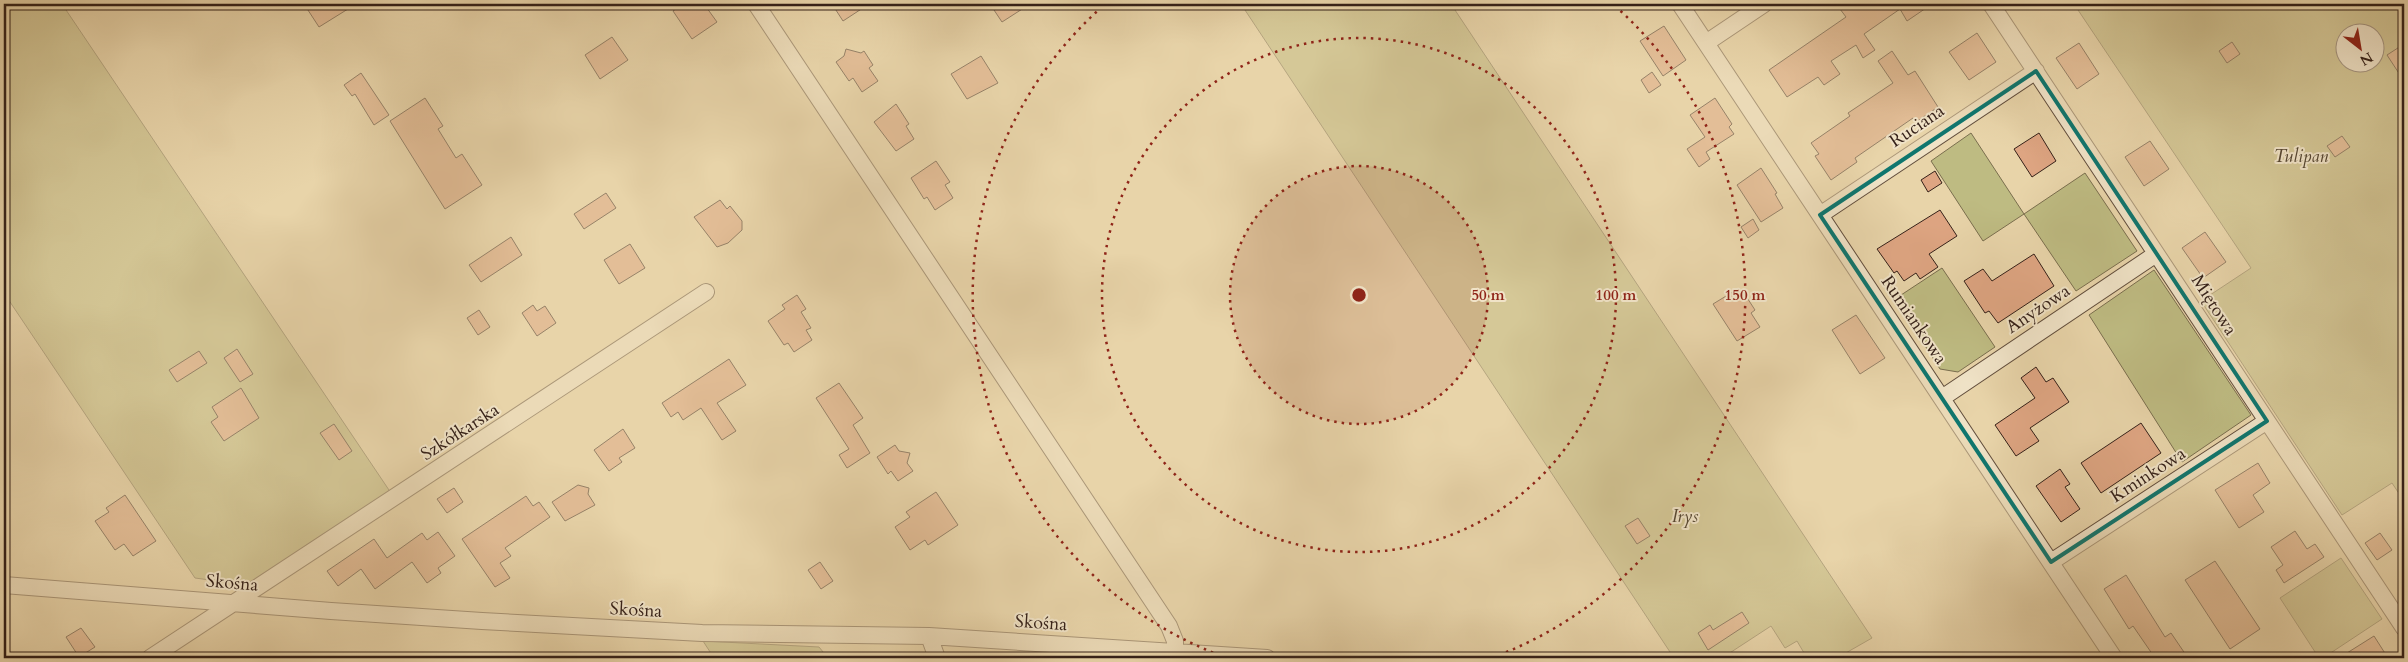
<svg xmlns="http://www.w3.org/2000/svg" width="2408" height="662" viewBox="0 0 2408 662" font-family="Cardo,serif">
	<rect width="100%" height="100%" fill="#e8d4a9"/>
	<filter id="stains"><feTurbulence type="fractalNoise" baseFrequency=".004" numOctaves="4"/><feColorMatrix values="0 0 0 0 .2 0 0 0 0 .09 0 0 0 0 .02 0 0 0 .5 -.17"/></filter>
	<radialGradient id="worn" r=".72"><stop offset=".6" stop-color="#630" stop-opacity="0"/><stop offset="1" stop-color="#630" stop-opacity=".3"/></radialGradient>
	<path fill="#bebb82" stroke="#7a6e4e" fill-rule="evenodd" d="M4 4H62L391 493 247 585 195 578 4 293Z
		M1241 4H1451L1872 638 1837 658H1807L1797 641 1785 648 1771 626 1722 658H1674Z
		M2074 4H2404V501L2392 483 2342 515 2201 301 2251 268ZM2346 32H2376V62H2346Z
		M1971 133 2024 214 2085 173 2137 251 2076 291 2024 214 1983 241 1931 161Z
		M1942 268 1995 347 1958 372 1940 369 1895 299Z
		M2154 270 2251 415 2182 462 2089 315Z
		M2341 558 2382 619 2323 658H2319L2280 598Z
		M703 641 819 647 828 658H714Z"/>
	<path fill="#dea582" stroke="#352119" d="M304 4H356L319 27Z
		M683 4H704L717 22 692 39 673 11Z
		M832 4H869L843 21Z
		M990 4H1030L1002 22Z
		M1848 4H1932L1907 21 1900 9 1864 34 1875 50 1863 58 1856 45 1831 61 1840 74 1824 85 1818 77 1787 97 1769 70 1846 17 1840 9Z
		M1664 26 1686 60 1663 76 1640 41Z
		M1977 33 1996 62 1969 80 1949 52Z
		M612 37 628 60 600 79 585 55Z
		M2232 42 2240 54 2227 63 2219 51Z
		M2079 43 2099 74 2077 89 2056 58Z
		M2404 44V81L2387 55Z
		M846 49 861 53 864 51 873 65 869 68 878 81 862 92 853 78 849 81 836 62 844 56Z
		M1892 51 1908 75 1915 71 1938 107 1916 122 1913 118 1855 158 1857 162 1831 180 1815 156 1819 154 1811 143 1850 116 1848 113 1893 83 1878 61Z
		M981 56 998 83 967 99 951 74Z
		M1652 72 1661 85 1649 93 1641 80Z
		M361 73 389 115 374 125 355 94 352 96 344 85Z
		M425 98 443 126 438 129 456 158 462 154 482 185 445 209 390 121Z
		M1715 98 1732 124 1729 127 1734 134 1706 152 1710 159 1699 167 1687 149 1705 137 1690 115Z
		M896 104 909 124 906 126 914 139 896 151 874 122Z
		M2039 133 2056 161 2032 177 2014 149Z
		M2342 136 2350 147 2335 157 2327 146Z
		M2150 141 2169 169 2144 186 2125 157Z
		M936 161 950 182 945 185 953 198 935 210 927 197 924 199 911 178Z
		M1761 168 1777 193 1775 194 1783 208 1761 222 1737 185Z
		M1935 171 1942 183 1928 192 1921 180Z
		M606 193 616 208 584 229 574 214Z
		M720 200 727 209 730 206 742 221V230L728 243 717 247 694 217Z
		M1940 210 1957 236 1929 254 1938 267 1920 279 1916 273 1904 281 1897 271 1894 273 1877 249Z
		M1753 219 1759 230 1748 238 1741 227Z
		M2205 232 2226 262 2203 278 2182 248Z
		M511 237 522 255 481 282 469 265Z
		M630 244 645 268 619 284 604 260Z
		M2034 254 2054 286 1998 323 1989 311 1985 313 1964 281 1983 269 1992 281Z
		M1736 290 1738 293 1742 290 1755 310 1751 313 1760 327 1737 341 1713 304Z
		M797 295 806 309 801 312 811 328 806 330 812 340 794 352 788 343 784 345 768 321 785 309 782 305Z
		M533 305 537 311 545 306 556 323 537 336 522 313Z
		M479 310 490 327 478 335 467 318Z
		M1856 315 1885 358 1860 374 1832 330Z
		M237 349 253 374 240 382 224 358Z
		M199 351 207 363 177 382 169 370Z
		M729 359 746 385 717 403 736 431 722 440 701 408 683 420 678 412 671 417 662 403Z
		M2036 367 2046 382 2053 378 2069 402 2030 428 2039 441 2016 456 1995 425 2035 398 2021 378Z
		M839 383 863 418 853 425 870 453 847 468 839 455 849 449 816 398Z
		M241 388 259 418 224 441 211 422 218 417 212 407Z
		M2141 423 2161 453 2101 493 2081 463Z
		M334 424 352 451 339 460 320 433Z
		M623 429 635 448 619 458 622 462 609 471 594 450Z
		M895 445 899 451 910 453 907 463 913 471 898 481 891 471 888 474 877 457Z
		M2258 463 2270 483 2253 495 2264 512 2239 528 2215 490Z
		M2060 469 2070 484 2065 487 2080 509 2061 522 2036 486Z
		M578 485 589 488 588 494 595 505 565 521 552 502Z
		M454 488 463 502 447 513 437 499Z
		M936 492 958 525 928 545 925 540 910 550 895 527 910 517 906 512Z
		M125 495 156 541 133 556 124 544 115 550 95 521 109 512 106 508Z
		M526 496 533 506 539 502 550 517 505 548 511 556 500 563 510 578 495 587 462 539Z
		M1638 518 1650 536 1637 544 1625 526Z
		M2295 531 2307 549 2315 544 2324 557 2284 583 2276 570 2283 565 2271 547Z
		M438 532 455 556 438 568 441 573 427 583 412 562 375 589 361 569 338 586 327 571 374 539 387 558 422 533 427 540Z
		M2380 533 2392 550 2377 560 2365 543Z
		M2215 561 2260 629 2230 649 2185 580Z
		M820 562 833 581 821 589 808 570Z
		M2126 575 2165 637 2171 633 2188 658H2155L2133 626 2129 629 2104 589Z
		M1742 612 1749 623 1708 650 1698 633 1710 625 1713 630Z
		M81 628 95 647 79 657 66 637Z
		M2374 636 2388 658H2339Z"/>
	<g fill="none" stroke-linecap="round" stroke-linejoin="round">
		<g stroke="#624e3d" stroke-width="18">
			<path id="minor" d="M756 4 1169 626 1175 641V652
				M1680 4 2114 658
				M1991 4 2404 628
				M1706 43 1764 4
				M1820 215 2036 71
				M1942 398 2156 254
				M2051 562 2267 421
				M4 585 331 611 482 621 702 633 929 636 1267 658
				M929 636 937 658
				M150 658 706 292"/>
		</g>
		<use href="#minor" stroke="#f0e3c7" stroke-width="16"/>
	</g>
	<path d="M0 0H2408V662H0ZM2036 71 2267 421 2051 562 1820 215Z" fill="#e8d4a9" fill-opacity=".55" fill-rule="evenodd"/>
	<path fill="none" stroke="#0f766e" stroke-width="4" stroke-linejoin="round" d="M2036 71 2267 421 2051 562 1820 215Z"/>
	<circle cx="1359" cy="295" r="129" fill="#8f2418" fill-opacity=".12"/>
	<g fill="none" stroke="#8f2418" stroke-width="2.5" stroke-dasharray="2.5 5">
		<circle cx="1359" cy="295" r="129"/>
		<circle cx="1359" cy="295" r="257"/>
		<path d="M1227 658A386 386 0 0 1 1103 6M1615 6A386 386 0 0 1 1491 658"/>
	</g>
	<g text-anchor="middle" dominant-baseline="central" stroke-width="4" stroke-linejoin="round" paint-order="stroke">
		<g font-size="18" fill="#352119" stroke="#f0e3c7">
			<text transform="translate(1917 126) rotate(-34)">Ruciana</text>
			<text transform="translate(2214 305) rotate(57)">Miętowa</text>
			<text transform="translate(2038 309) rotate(-34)">Anyżowa</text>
			<text transform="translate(1914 320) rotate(56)">Rumiankowa</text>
			<text transform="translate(460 432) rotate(-33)">Szkółkarska</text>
			<text transform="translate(2148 475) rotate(-33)">Kminkowa</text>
			<text transform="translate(232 583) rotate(5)">Skośna</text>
			<text transform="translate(636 610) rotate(3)">Skośna</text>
			<text transform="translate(1041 623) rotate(4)">Skośna</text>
		</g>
		<g font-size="18" font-style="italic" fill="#574833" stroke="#f0e3c7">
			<text x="2301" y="156">Tulipan</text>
			<text x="1685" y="516">Irys</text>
		</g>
	</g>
	<circle cx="1359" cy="295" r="8" fill="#8f2418" stroke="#f0e3c7" stroke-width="2.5"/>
	<g font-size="15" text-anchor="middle" font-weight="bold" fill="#8f2418" stroke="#f0e3c7" stroke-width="4" stroke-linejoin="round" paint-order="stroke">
		<text x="1488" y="300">50 m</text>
		<text x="1616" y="300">100 m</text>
		<text x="1745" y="300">150 m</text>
	</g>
	<rect width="2408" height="662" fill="none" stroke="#e8d4a9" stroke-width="20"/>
	<rect x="5" y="5" width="2398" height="652" fill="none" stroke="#352119" stroke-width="2.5"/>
	<rect x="10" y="10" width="2388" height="642" fill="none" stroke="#352119"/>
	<g transform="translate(2360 48) rotate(149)"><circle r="24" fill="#f0e3c7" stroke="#a59581"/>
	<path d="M0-4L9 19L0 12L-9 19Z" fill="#8f2418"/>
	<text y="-8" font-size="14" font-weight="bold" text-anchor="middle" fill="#352119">N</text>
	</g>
	<rect width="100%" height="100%" filter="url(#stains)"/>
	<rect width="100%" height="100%" fill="url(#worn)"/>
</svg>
